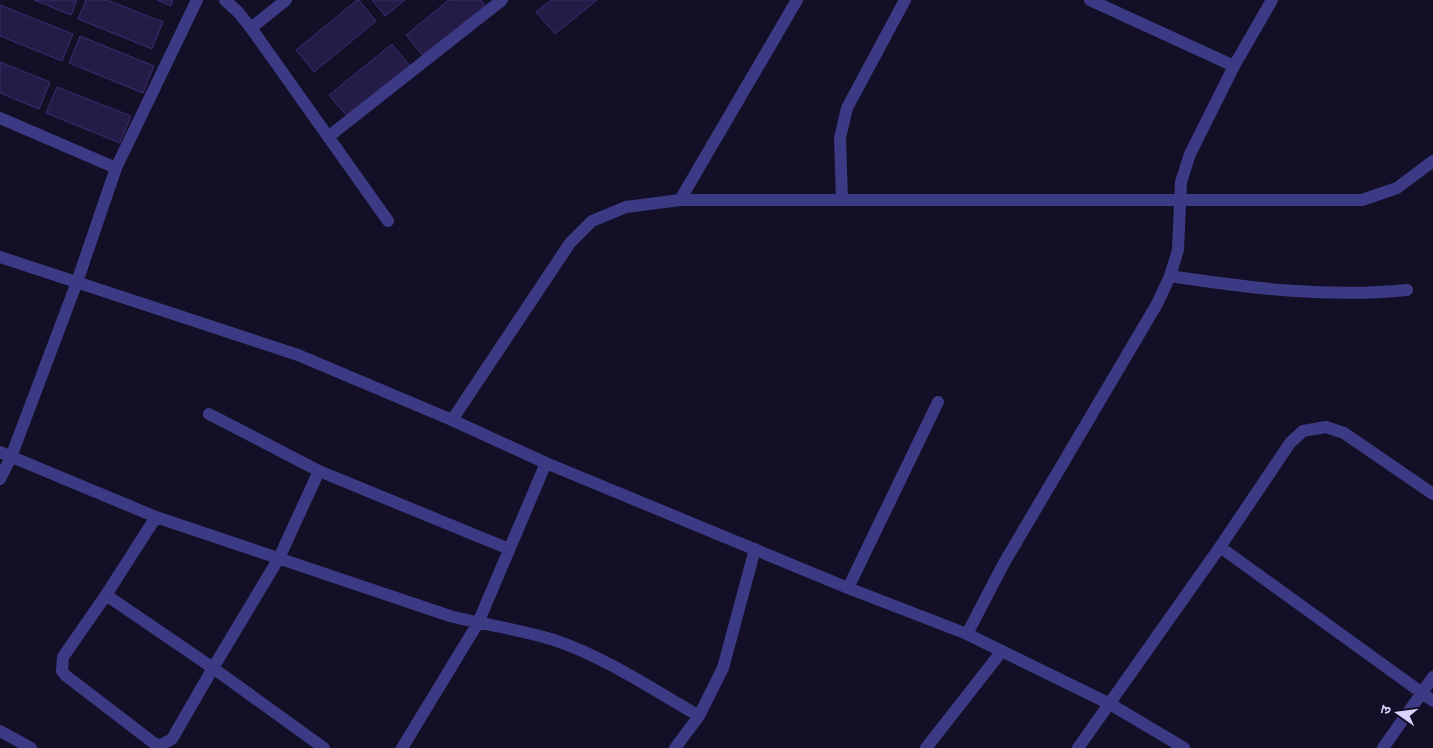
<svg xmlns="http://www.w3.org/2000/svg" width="1433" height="748" viewBox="0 0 1433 748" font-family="Barlow,'Noto Sans Devanagari',sans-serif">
	<rect width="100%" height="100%" fill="#130f26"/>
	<path fill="#241b47" stroke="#3b2d73" d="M34 0H77L71 15Z
		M86 0H107L163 22 152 49 78 19Z
		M157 0H173L171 6Z
		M357 0H359L376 21 314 72 296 50Z
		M372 0H405L385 16Z
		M449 0H481L486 7 424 57 406 35Z
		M551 0H597L555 34 536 12Z
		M0 5 73 34 62 61 0 36Z
		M80 36 154 66 143 93 69 63Z
		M392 44 410 66 348 117 329 95Z
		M0 62 50 82 39 109 0 93Z
		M57 87 131 116 120 143 46 113Z"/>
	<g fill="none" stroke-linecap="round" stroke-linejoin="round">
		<path stroke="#3d3a85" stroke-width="12" d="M225 0 238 12 251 28 388 221
			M1090 0 1234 66
			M251 28 286 0
			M0 118 116 168
			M328 137 502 0
			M680 200 797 0
			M842 200 840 138 847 108 905 0
			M1170 276C1249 288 1327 298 1407 290
			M209 414 319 471
			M452 420 570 243 592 221 626 207 680 200H1362L1397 188 1433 161
			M0 452 156 517 450 616C484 625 520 629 554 640 603 656 654 690 699 716
			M0 479 11 457 77 282 116 168 197 0
			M156 517 106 595 213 668 324 748
			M1220 547 1433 701
			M848 588 938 402
			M106 595 63 657 62 671 65 675 155 744 161 745 172 739 213 668 279 558 319 471 509 549
			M967 634 1004 563 1157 304 1170 276 1178 250 1181 182 1190 154 1234 66 1272 0
			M0 731 31 748
			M402 748 478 623 546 463
			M675 748 699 716 723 668 755 549
			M1078 748 1220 547 1290 443 1303 431 1326 427 1344 433 1433 494
			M1383 748 1433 677"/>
		<path stroke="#3d3a85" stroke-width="12" d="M0 257 298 355 452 420 546 463 848 588 967 634 1110 704 1184 748
			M926 748 1002 651"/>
	</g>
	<g transform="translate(1398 713) rotate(284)" stroke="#130f26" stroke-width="4" paint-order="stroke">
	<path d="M0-4L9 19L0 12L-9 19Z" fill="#d9d4ff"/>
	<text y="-8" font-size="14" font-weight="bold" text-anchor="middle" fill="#d9d4ff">उ</text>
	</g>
</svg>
